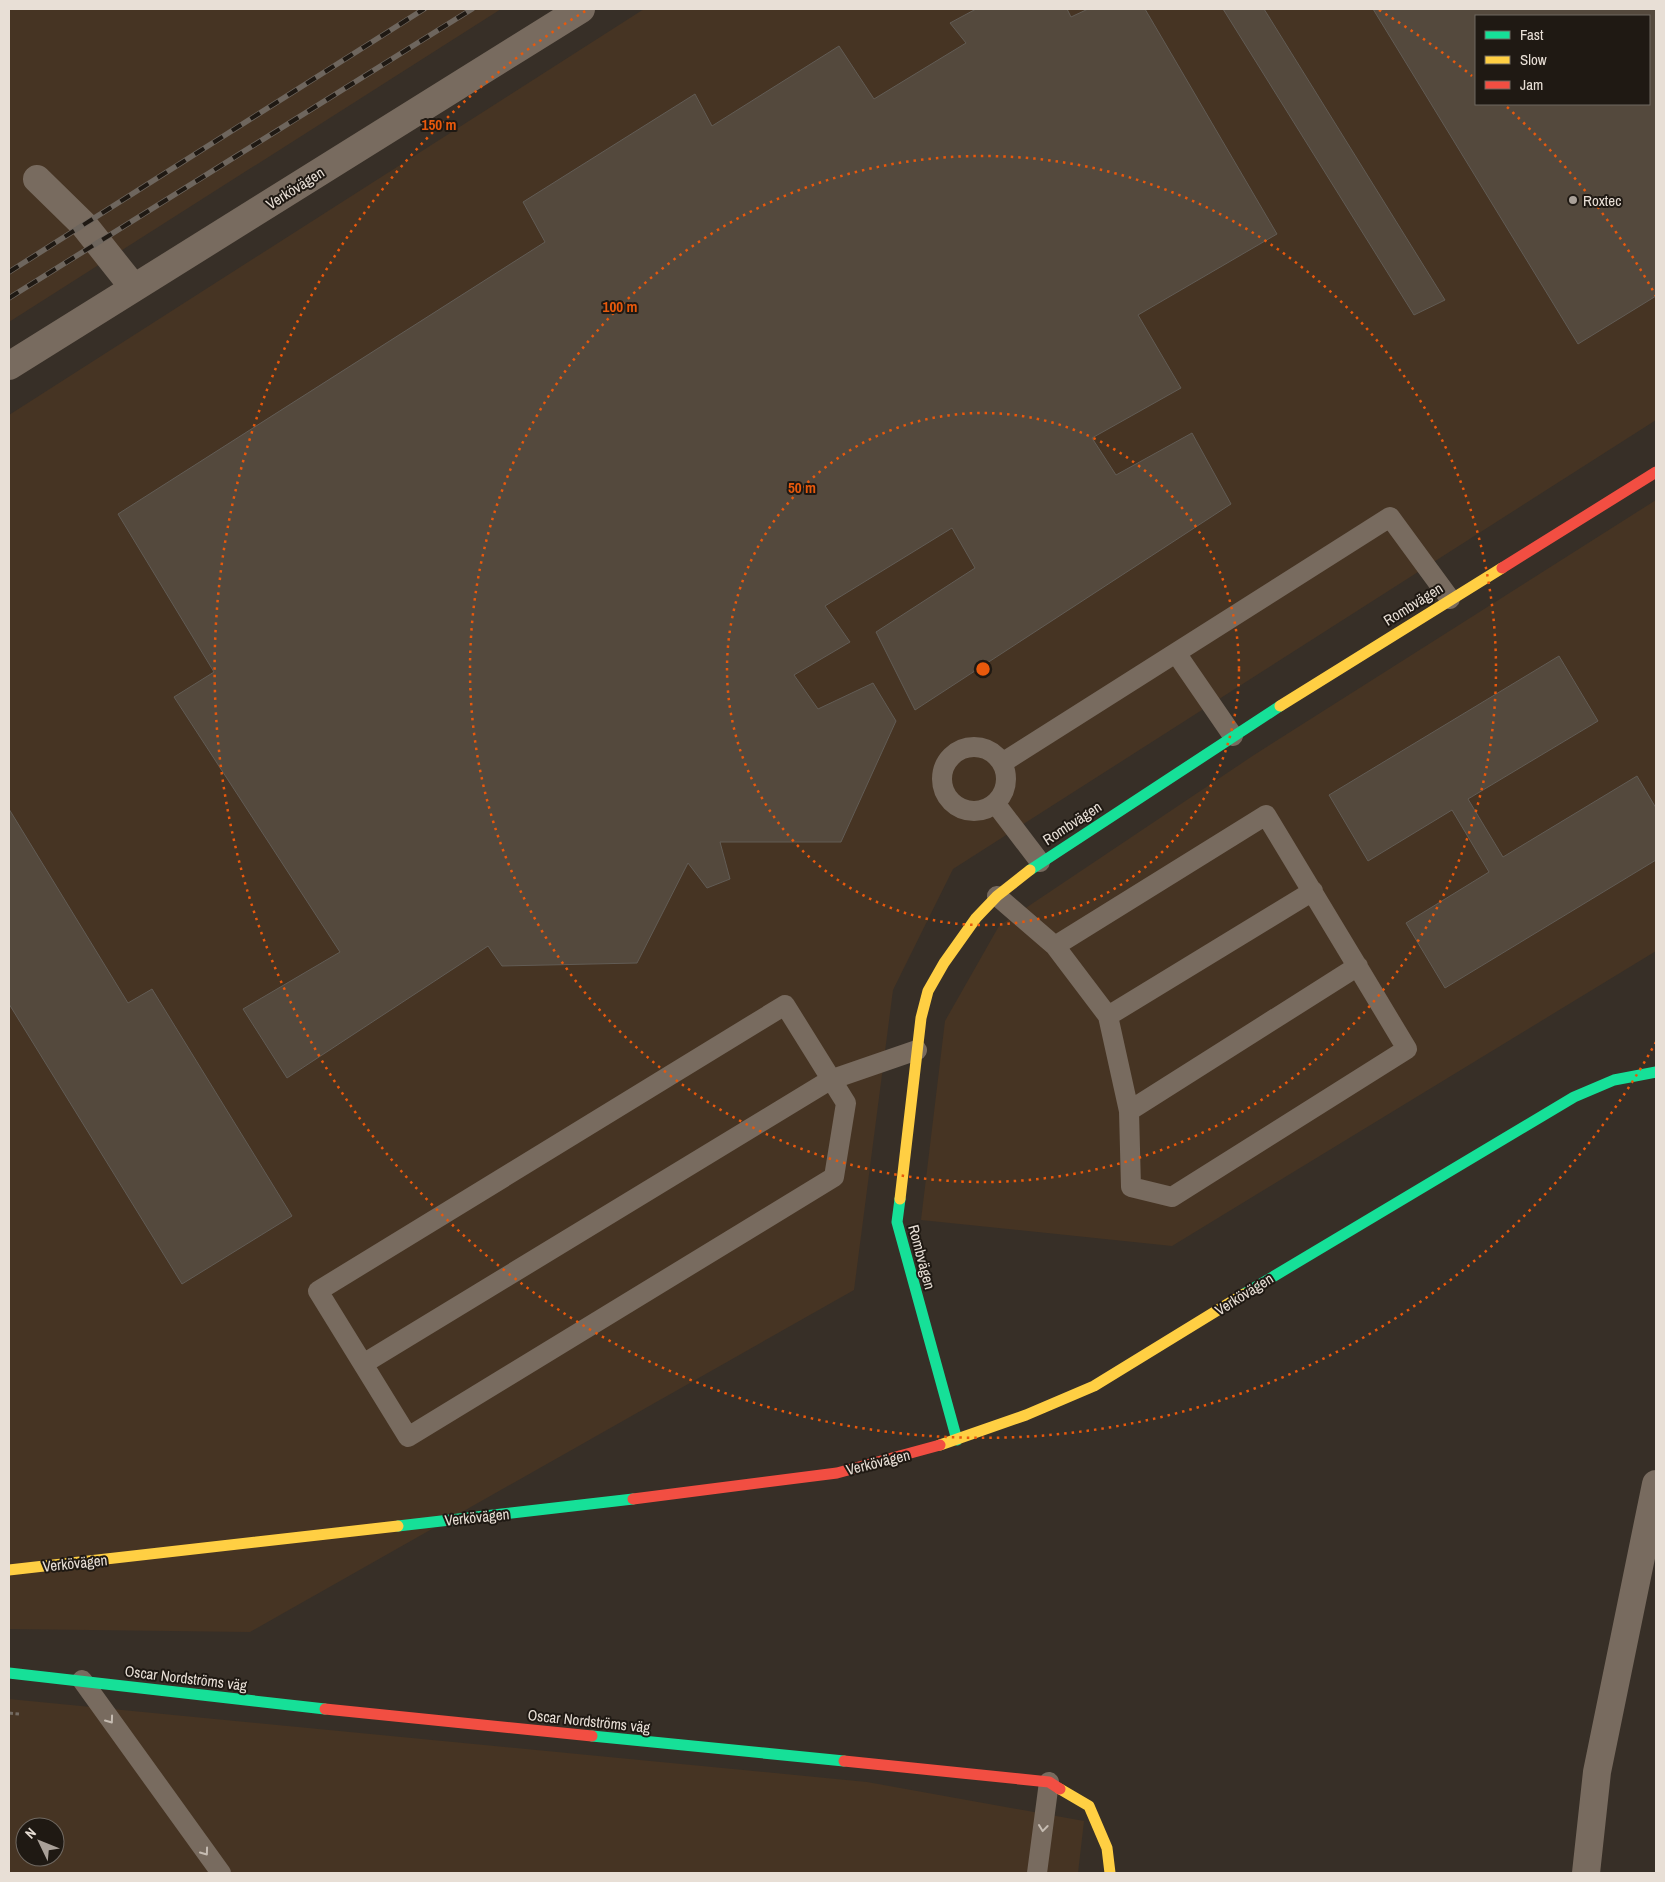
<svg xmlns="http://www.w3.org/2000/svg" width="1665" height="1882" viewBox="0 0 1665 1882" font-family="'Archivo Narrow',sans-serif">
	<rect width="100%" height="100%" fill="#372f27"/>
	<path fill="#463423" fill-rule="evenodd" d="M9 9H501L9 322Z
		M644 9H1656V420L953 869 893 990 854 1290 250 1632 9 1629V415ZM1476 16H1649V104H1476Z
		M1656 500V951L1172 1246 921 1220 945 1021 999 926 1254 755Z
		M9 1699 867 1782 1084 1821 1078 1873H9ZM25 1827H55V1857H25Z"/>
	<path fill="#54493d" stroke="#625c55" fill-rule="evenodd" d="M976 9H1067L1071 17 1088 9H1145L1277 234 1138 315 1181 388 1092 438 1116 475 1192 433 1231 504 915 710 876 632 975 568 952 528 825 606 850 642 794 675 818 709 873 683 896 721 841 842H720L730 879 707 888 688 863 637 963 502 966 488 946 287 1078 243 1009 340 952 174 697 214 672 118 514 545 242 523 202 695 94 712 126 839 46 874 99 966 43 950 23Z
		M1223 9H1264L1445 300 1414 315Z
		M1373 9H1656V296L1578 344ZM1476 16H1649V104H1476Z
		M1559 656 1598 721 1468 799 1503 857 1637 776 1656 808V860L1445 988 1406 923 1489 872 1452 810 1368 861 1329 795Z
		M9 809 128 1003 152 989 292 1216 182 1284 9 1004Z"/>
	<g fill="none" stroke-linecap="round" stroke-linejoin="round">
		<path stroke="#746b62" stroke-width="3" stroke-dasharray="4 2.5" stroke-linecap="butt" d="M9 1713 19 1714"/>
		<path stroke="#786b5f" stroke-width="20" d="M1176 653 1233 736
			M942 779a32 32 0 1 1 64 0a32 32 0 1 1-64 0Z
			M1002 763 1390 517 1450 599
			M995 803 1040 862
			M997 896 1055 946
			M785 1005 846 1103 834 1177 408 1437 318 1291Z
			M1108 1016 1055 946 1266 815C1313 892 1360 971 1407 1049L1172 1197 1131 1187 1129 1111 1358 966
			M1129 1111 1108 1016 1313 891
			M363 1364 830 1080 917 1050
			M82 1680 221 1873
			M1037 1873 1049 1782"/>
		<path stroke="#786b5f" stroke-width="28" d="M37 179 84 225 134 288
			M9 366 581 9
			M1586 1873 1597 1772 1656 1484"/>
		<path stroke="#16e098" stroke-width="11" d="M1030 870 1280 706
			M900 1199 897 1222 957 1440
			M1244 1294 1574 1097 1614 1080 1656 1072
			M398 1526 633 1499
			M9 1673 325 1709
			M592 1736 844 1761"/>
		<path stroke="#ffcf43" stroke-width="11" d="M1280 706 1502 568
			M900 1199 921 1018 928 991 944 963 976 918 997 896 1030 870
			M940 1445 1026 1415 1094 1386 1244 1294
			M9 1570 398 1526
			M1060 1789 1089 1806 1107 1848 1110 1873"/>
		<path stroke="#f24e42" stroke-width="11" d="M1502 568 1656 472
			M633 1499 837 1473 940 1445
			M325 1709 592 1736
			M844 1761 1049 1782 1060 1789"/>
		<g stroke="#6e665e" stroke-width="5.5">
			<path id="rail" d="M9 272 424 9
				M9 298 472 9"/>
		</g>
		<use href="#rail" stroke="#1f1913" stroke-width="4" stroke-dasharray="11" stroke-linecap="butt"/>
	</g>
	<defs><path id="oneway-chevron" d="M-2-3.5L2.5 0L-2 3.5" fill="none" stroke-width="1.6" stroke-linecap="round" stroke-linejoin="round" transform="scale(1.25)"/></defs>
	<g stroke="#c6bcb2">
		<use href="#oneway-chevron" transform="translate(110 1720) rotate(54)"/>
		<use href="#oneway-chevron" transform="translate(1043 1828) rotate(97)"/>
		<use href="#oneway-chevron" transform="translate(205 1852) rotate(54)"/>
	</g>
	<g fill="none" stroke="#e8590c" stroke-width="2.5" stroke-dasharray="2.5 5">
		<circle cx="983" cy="669" r="256"/>
		<circle cx="983" cy="669" r="513"/>
		<path d="M1656 1042A769 769 0 1 1 587 10M1379 10A769 769 0 0 1 1472 76M1507 107A769 769 0 0 1 1656 296"/>
	</g>
	<circle fill="#aaa199" stroke="#1f1913" stroke-width="2" cx="1573" cy="200" r="5"/>
	<g text-anchor="middle" dominant-baseline="central" stroke-width="4" stroke-linejoin="round" paint-order="stroke">
		<g font-size="15" fill="#e8dfd6" stroke="#1f1913">
			<text transform="translate(295 188) rotate(-32)">Verkövägen</text>
			<text transform="translate(1413 604) rotate(-32)">Rombvägen</text>
			<text transform="translate(1072 823) rotate(-33)">Rombvägen</text>
			<text transform="translate(922 1257) rotate(75)">Rombvägen</text>
			<text transform="translate(1244 1294) rotate(-32)">Verkövägen</text>
			<text transform="translate(878 1462) rotate(-14)">Verkövägen</text>
			<text transform="translate(477 1517) rotate(-6)">Verkövägen</text>
			<text transform="translate(75 1563) rotate(-6)">Verkövägen</text>
			<text transform="translate(186 1678) rotate(7)">Oscar Nordströms väg</text>
			<text transform="translate(589 1721) rotate(6)">Oscar Nordströms väg</text>
		</g>
		<g font-size="15" fill="#e8dfd6" stroke="#1f1913" text-anchor="start">
			<text x="1583" y="200">Roxtec</text>
		</g>
	</g>
	<circle cx="983" cy="669" r="8" fill="#e8590c" stroke="#1f1913" stroke-width="2.5"/>
	<g font-size="15" text-anchor="middle" font-weight="bold" fill="#e8590c" stroke="#1f1913" stroke-width="4" stroke-linejoin="round" paint-order="stroke">
		<text x="439" y="130">150 m</text>
		<text x="620" y="312">100 m</text>
		<text x="802" y="493">50 m</text>
	</g>
	<rect width="1665" height="1882" fill="none" stroke="#e8dfd6" stroke-width="20"/>
	<rect x="1475" y="15" width="175" height="90" fill="#1f1913" stroke="#6f6861"/>
	<rect x="1485" y="31" width="25" height="8" fill="#16e098" stroke="#6f6861"/>
	<text x="1520" y="40" font-size="15" fill="#e8dfd6">Fast</text>
	<rect x="1485" y="56" width="25" height="8" fill="#ffcf43" stroke="#6f6861"/>
	<text x="1520" y="65" font-size="15" fill="#e8dfd6">Slow</text>
	<rect x="1485" y="81" width="25" height="8" fill="#f24e42" stroke="#6f6861"/>
	<text x="1520" y="90" font-size="15" fill="#e8dfd6">Jam</text>
	<g transform="translate(40 1842) rotate(313)"><circle r="24" fill="#1f1913" stroke="#6f6861"/>
	<path d="M0-4L9 19L0 12L-9 19Z" fill="#aaa199"/>
	<text y="-8" font-size="14" font-weight="bold" text-anchor="middle" fill="#e8dfd6">N</text>
	</g>
</svg>
